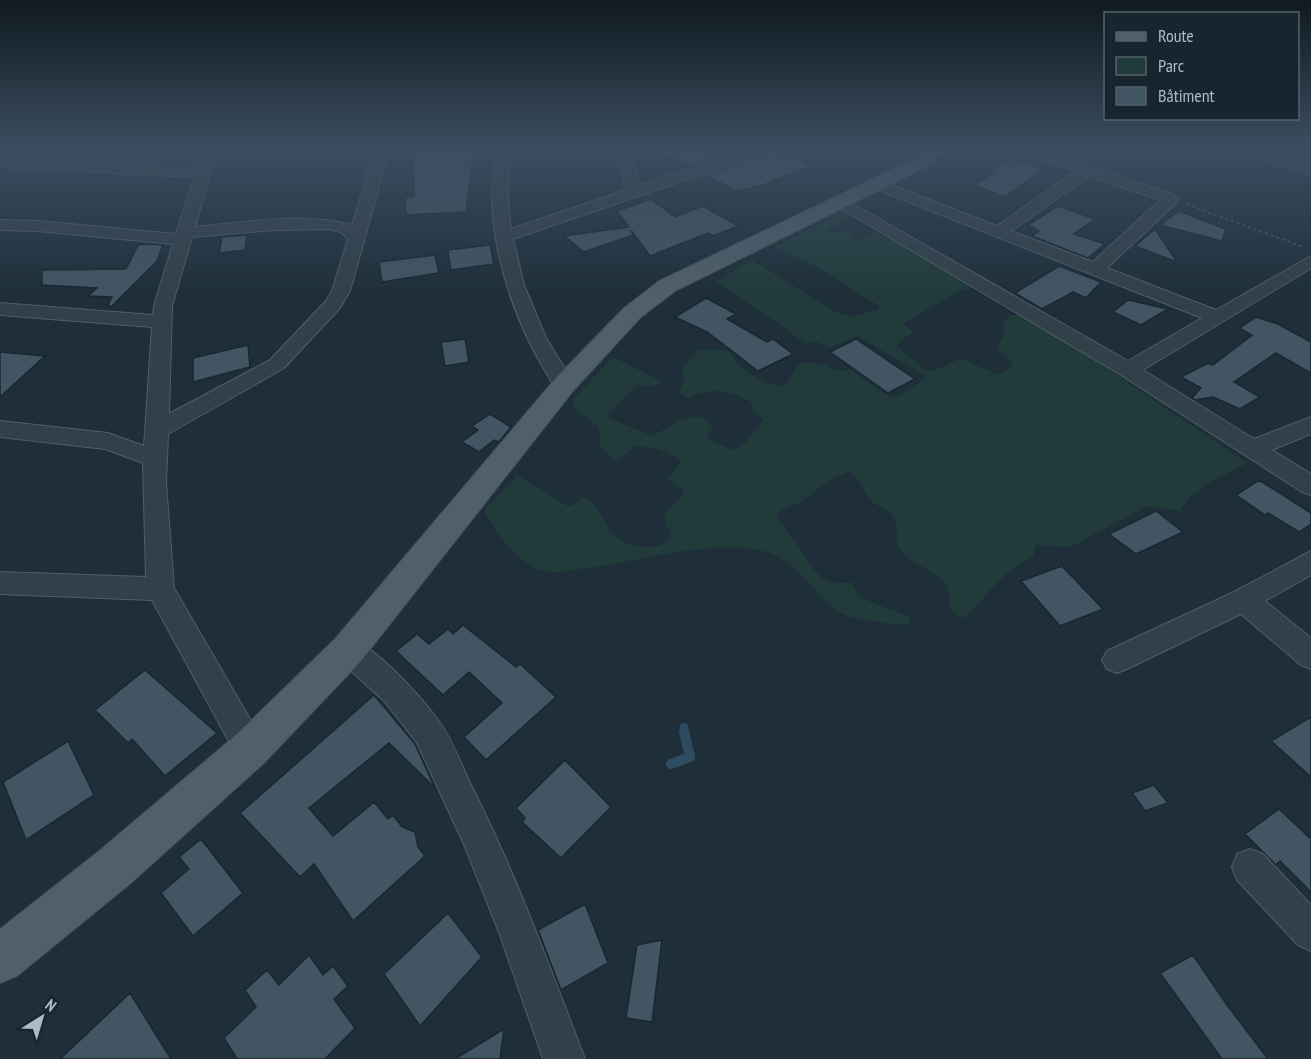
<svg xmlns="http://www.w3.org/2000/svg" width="1311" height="1059" viewBox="0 0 1311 1059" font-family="'PT Sans Narrow',sans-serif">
	<rect width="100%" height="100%" fill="#1e2f3a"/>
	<path fill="#203b3a" d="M842 212H846L852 216 827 230 828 235 846 231 854 234 851 239 855 241 872 233 880 234 936 264 972 287 958 292 904 323 913 333 900 341 897 347 925 370 931 371 961 359 999 375 1013 365 997 348 1004 335 1003 322 1011 315H1018L1081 351 1247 463 1203 486 1199 492 1191 495 1180 511 1148 506 1070 547 1036 545 1033 557C1005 568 985 597 965 618L956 615 948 606C956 571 918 572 901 551 893 540 901 527 893 516 889 508 876 507 871 500 862 490 861 477 848 472L835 477 802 501 780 511 777 519C785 528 793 538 800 549 815 571 820 587 851 582L860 598 910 617 909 623 901 625C885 622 856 621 843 614 815 599 801 564 770 553 719 536 640 562 586 568 572 570 554 575 541 570 514 561 499 535 485 513L486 508 517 475 567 506H572L581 497C610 502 596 550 653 547 661 546 667 543 671 534L665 523V514L684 494 683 490 667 479 681 462 680 459 658 449 636 445 617 462 600 447C604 424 590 421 572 408L574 398 611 359 615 358 661 381 652 387 636 385 609 414V418L652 436C670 428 696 403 713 427L707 437 708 440 733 450 745 443 764 419 753 412 751 402C731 391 710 386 689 398L680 394 679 391 685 379 681 369 697 351C705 349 719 349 727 351 733 352 732 357 735 361 743 371 774 391 786 385L799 364 806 362 825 365 838 371 850 370 890 397 900 395 923 380 925 377 919 372 857 336 830 347 816 342 805 343 765 314 716 282 752 260 835 312 852 317 877 310 879 307 878 305C859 295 843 282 825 271 809 261 790 255 774 247Z"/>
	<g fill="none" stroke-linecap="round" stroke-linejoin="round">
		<path stroke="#2e4c61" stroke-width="8" d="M684 727V733"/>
		<path stroke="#2e4c61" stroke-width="10" d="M671 764 690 757 684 731"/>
	</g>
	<path fill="#415562" stroke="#1a2731" stroke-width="1.5" d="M412 147H474L466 212 406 215 405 198 414 196Z
		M652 147H746L689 166Z
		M776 150 811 166 763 185 736 191 706 175Z
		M1014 159 1043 169 1005 197 974 185 995 173 991 171Z
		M651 199 675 217 703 206 738 226 713 236 708 233 650 256 631 230 633 235 584 252 564 236 629 227 617 211Z
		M1058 206 1095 219 1074 234 1105 244 1088 258 1032 236 1039 231 1028 225Z
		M1179 211 1226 229 1222 241 1160 225Z
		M1155 229 1177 262 1135 246Z
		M247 235 245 250 219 253 222 237Z
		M150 244 163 245 157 261 111 307 108 305 112 297 88 296 97 288 42 285V270L126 269 138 245Z
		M490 245 494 264 451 270 448 250Z
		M435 255 439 273 382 282 379 262Z
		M1059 266 1101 282 1086 298 1073 292 1042 309 1015 293Z
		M706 298 736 314 727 319 767 342 773 339 793 354 758 371 707 332 675 317Z
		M1128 300 1168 309 1141 325 1113 312Z
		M1256 317 1278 324 1311 342V373L1276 353 1234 382 1260 397 1240 409 1213 397 1195 400 1192 398 1201 388 1181 377 1208 363 1213 365 1252 335 1239 328Z
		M465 339 469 362 445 366 441 342Z
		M856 339 915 379 888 393 830 352Z
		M248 345 250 367 193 382V358Z
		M0 352 45 356 0 397Z
		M490 414 511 427 499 442 494 440 479 452 462 442 478 430 472 426Z
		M1259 480 1311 513V524L1299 532 1268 513 1265 515 1236 495Z
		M1156 511 1183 532 1136 554 1109 534Z
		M1062 566 1103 609 1060 626 1021 581Z
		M463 625 516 667 520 664 556 697 486 760 464 737 502 703 469 672 443 695 396 651 417 634 429 644 448 629 453 634Z
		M145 670 217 733 165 776 132 739 128 743 95 710Z
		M374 695 415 744 435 788 389 743 309 808 333 836 374 802 388 819 393 815 402 827 415 832 418 847 425 856 353 921 314 864 300 877 240 813Z
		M1311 717V777L1271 741Z
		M68 741 94 795 26 840 3 782Z
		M565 760 611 807 561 858 522 822 525 818 516 808Z
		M1154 785 1168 803 1145 811 1132 793Z
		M1279 809 1311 839V892L1280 861 1276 865 1245 834Z
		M201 839 243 893 193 936 161 893 189 869 179 857Z
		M585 904 608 963 561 990 538 930Z
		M448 913 482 957 420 1026 384 974Z
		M662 940 652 1022 626 1018 637 945Z
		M309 955 323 975 333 966 348 986 334 999 355 1028 325 1059H237L224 1038 256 1007 245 990 267 970 279 985Z
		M1193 955 1227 1005 1268 1059H1222L1160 973Z
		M130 993 171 1059H60Z
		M504 1029 500 1059H455Z"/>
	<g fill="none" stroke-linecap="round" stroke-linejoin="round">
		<g stroke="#505e68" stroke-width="2">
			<path id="minor" d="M204 147H218L195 227C246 222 302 212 352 225L376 147H390L350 291 340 308 284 368 168 434 166 483 174 588 261 738 266 749 261 760 250 764 239 760 152 600 0 594V572L146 577 143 463 105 449 0 437V421L108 433 144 446 152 327 0 315V303L153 315 154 306 173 244 38 231 0 230V220L38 221 176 234 194 177 0 167V159L197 168ZM328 229 341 232 348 239 332 291 326 301 270 360 169 414 172 306 192 237 273 230Z
				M496 147H510L508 201 511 229 626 190 615 147H629L640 185 754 147H775L773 150 513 239 524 285 546 338 575 385 571 390 564 392 557 390C520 334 496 270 492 203 492 185 495 165 496 147Z
				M882 147H904L931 156 933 159 926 163 884 150Z
				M1012 147H1033L1177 196 1179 199 1177 202 1107 268 1216 310 1311 256V268L1143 370 1254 439 1311 417V434L1272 450 1311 474V495L1302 492 1121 375 832 203 834 200H846L1128 361 1202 318 871 187 868 184 871 181H881L997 226 1076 171 1014 150ZM1089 176 1160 200 1093 262 1011 231Z
				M1253 147H1267L1272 154 1311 166V175L1262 160Z
				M1311 551V575L1265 601 1311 638V669L1301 665 1241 614 1127 669 1117 673 1107 669 1102 660 1107 651 1234 592Z
				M348 637C377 648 419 694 438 720 453 740 462 767 473 789 517 876 550 968 585 1059H543L500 935 463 842 417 743 385 702 338 659 333 650 338 641Z
				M1250 849 1263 854 1311 905V951L1298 945 1237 880 1232 867 1237 854Z"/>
		</g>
		<g stroke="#3f4c57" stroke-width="2">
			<path id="major" d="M933 147H955L916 172 675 291 640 318 573 391 361 661 264 763 131 883 17 976 0 983V929L99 851 236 735 335 639 555 379 624 308 659 281 904 164Z"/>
		</g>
		<path stroke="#3e5756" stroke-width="2" stroke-dasharray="3 3" stroke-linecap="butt" d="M1186 204 1303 247"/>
		<use href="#minor" fill="#32404a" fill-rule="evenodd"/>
		<use href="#major" fill="#50606b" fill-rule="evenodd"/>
	</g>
	<linearGradient id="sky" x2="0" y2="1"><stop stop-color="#101a20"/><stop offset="0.5" stop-color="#3b4d60"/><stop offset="1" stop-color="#3b4d60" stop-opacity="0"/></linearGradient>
	<rect width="1311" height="295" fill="url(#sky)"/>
	<rect x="1104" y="12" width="195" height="108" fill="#18252f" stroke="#53616c" stroke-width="1.5"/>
	<rect x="1116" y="32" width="30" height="9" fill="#50606b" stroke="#53616c" stroke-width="1.5"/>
	<text x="1158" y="42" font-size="18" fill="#acbbc7">Route</text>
	<rect x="1116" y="57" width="30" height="18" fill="#203b3a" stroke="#53616c" stroke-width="1.5"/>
	<text x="1158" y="72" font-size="18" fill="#acbbc7">Parc</text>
	<rect x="1116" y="87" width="30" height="18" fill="#415562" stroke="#53616c" stroke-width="1.5"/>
	<text x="1158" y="102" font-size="18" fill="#acbbc7">Bâtiment</text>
	<g transform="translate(42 1017) rotate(37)" stroke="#18252f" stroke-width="4.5" paint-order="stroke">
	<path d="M0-4.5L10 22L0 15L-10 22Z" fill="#acbbc7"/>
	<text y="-9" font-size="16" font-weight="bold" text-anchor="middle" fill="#acbbc7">N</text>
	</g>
</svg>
